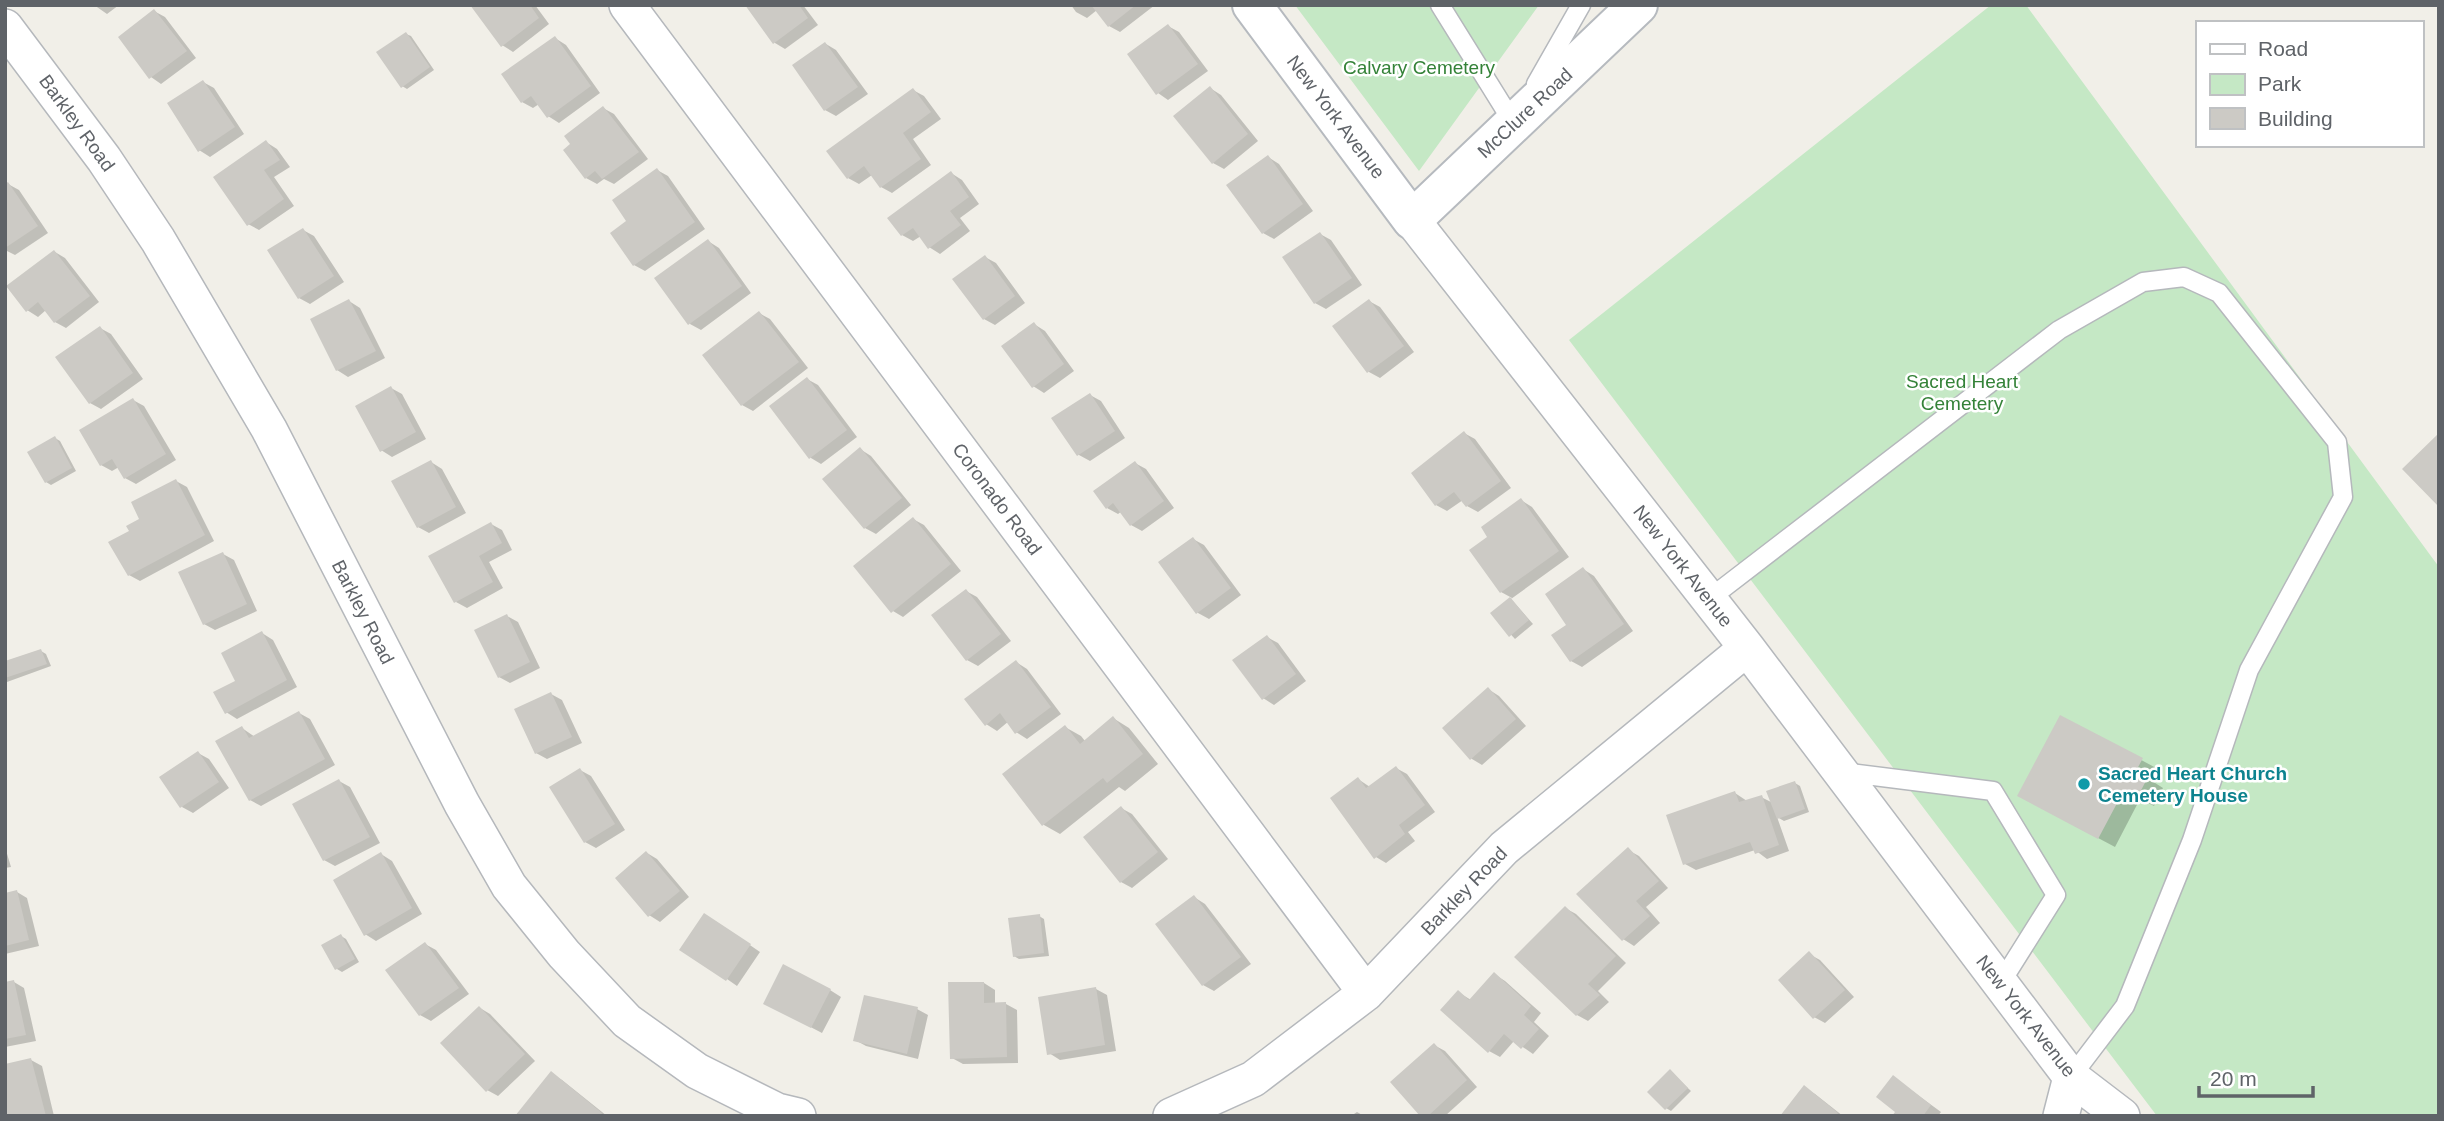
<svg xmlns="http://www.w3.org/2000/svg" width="2444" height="1121" viewBox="0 0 2444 1121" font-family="Arial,sans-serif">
	<rect width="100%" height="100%" fill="#f1efe8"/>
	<path fill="#c5e8c5" d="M1295 5H1539L1419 171Z
		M1991 5H2026L2439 567V1116H2157L1569 340Z"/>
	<path fill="#0003" d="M94 5H119L107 14Z
		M472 5H535L549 24 513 52 502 45Z
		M747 5H803L818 25 785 49 775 43Z
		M1071 5H1155L1120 32 1109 26 1097 10 1087 18 1076 12Z
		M154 11 165 17 196 58 161 84 151 77Z
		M1168 26 1179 32 1208 71 1168 100 1158 93Z
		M406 34 411 36 434 70 407 89 402 86Z
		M555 38 566 45 600 93 559 123 548 116 539 104 533 108 522 102Z
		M826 44 836 50 868 94 836 116 825 110Z
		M203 82 214 88 244 134 210 157 199 150Z
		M1210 88 1221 95 1258 141 1224 169 1213 163Z
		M913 90 924 96 941 119 913 139 931 165 892 193 881 187 872 175 859 184 848 178Z
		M603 108 614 114 648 159 614 184 604 179 597 184 586 178Z
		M266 142 277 149 290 167 274 177 294 206 259 230 248 224Z
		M1268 157 1279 164 1313 211 1274 239 1263 233Z
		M657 170 668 176 705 229 645 271 634 265 629 221Z
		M951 173 962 180 979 204 960 218 970 231 940 254 929 247 921 236 913 241 902 235Z
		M8 184 19 190 48 233 15 255 5 250V186Z
		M303 230 314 236 344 282 310 304 299 298Z
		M1320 234 1331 240 1362 285 1326 309 1315 303Z
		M708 241 719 248 751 293 701 330 690 324Z
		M55 252 65 258 99 302 66 328 55 322 46 310 38 317 27 310Z
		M985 257 996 263 1025 303 995 325 984 319Z
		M349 301 360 308 385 358 348 377 337 370Z
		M1369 301 1380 307 1414 352 1380 378 1369 372 1335 326Z
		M759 313 770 319 808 368 753 411 742 405Z
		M1034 324 1045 331 1074 371 1044 393 1033 386Z
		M100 328 111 334 143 379 101 409 90 403Z
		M807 379 818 385 857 437 821 464 811 458 771 406Z
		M391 388 402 394 426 439 392 457 381 450Z
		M1090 395 1101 401 1125 438 1090 461 1079 455 1054 419Z
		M133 400 144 406 176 460 136 484 125 478 119 467 112 471 101 465Z
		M1464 433 1475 439 1511 488 1478 512 1467 506 1463 500 1447 511 1436 505Z
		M55 438 60 441 76 471 51 485 46 482Z
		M860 449 871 456 911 505 876 534 865 528Z
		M431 462 442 469 466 513 429 533 418 527Z
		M1135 463 1146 469 1174 508 1142 531 1131 525 1122 511 1118 514 1107 508Z
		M176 481 187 487 214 541 140 581 129 575 131 532Z
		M1521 500 1532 507 1569 557 1511 599 1533 624 1515 639 1492 614 1512 598 1501 592 1490 537Z
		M913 519 924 525 961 571 903 617 893 611Z
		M491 524 502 530 512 550 489 562 503 588 467 608 456 602Z
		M1193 539 1204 545 1241 595 1209 619 1198 613 1160 563Z
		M223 554 234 560 257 611 215 630 204 624Z
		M1583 569 1594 576 1633 631 1582 667 1571 661Z
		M966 591 977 597 1011 641 978 666 967 660Z
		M507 616 518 622 540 668 510 683 499 677Z
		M262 633 273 640 297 687 237 719 226 712 237 681Z
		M1267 637 1278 643 1306 681 1274 705 1263 698Z
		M41 651 46 654 51 666 7 682 5 680V663Z
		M1016 662 1027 669 1061 714 1027 739 1016 732 1009 721 997 731 986 724Z
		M1488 689 1499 696 1526 726 1482 765 1472 759 1444 728Z
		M551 694 562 700 582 743 547 759 536 753Z
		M299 713 310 719 335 765 261 806 250 800 242 728 255 737Z
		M2061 717 2158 769 2152 781 2163 788 2154 806 2140 799 2115 847 2036 805Z
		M1113 718 1129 728 1158 764 1125 791 1119 787 1060 834 1044 825 1004 774 1065 727 1081 736 1085 741Z
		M198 753 209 759 229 788 193 813 182 807Z
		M1396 768 1407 774 1435 812 1408 832 1415 841 1386 863 1376 857 1358 779 1370 787Z
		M580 770 591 776 625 830 596 848 585 842Z
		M339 781 350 787 380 843 335 866 324 860Z
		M1795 783 1800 786 1809 812 1784 821 1777 817 1789 851 1767 859 1755 850 1696 870 1685 864 1735 793 1747 801 1761 797 1773 803Z
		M1121 808 1132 814 1168 859 1132 888 1121 882Z
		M5 847 11 867 5 868Z
		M1628 850 1639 856 1668 888 1646 907 1660 923 1634 946 1623 939Z
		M647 853 657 859 689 897 660 922 649 915Z
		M381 854 392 861 422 914 376 941 365 934Z
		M17 892 27 898 39 946 5 954V894Z
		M1194 897 1205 904 1251 964 1214 991 1203 985Z
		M1565 908 1576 914 1626 963 1598 991 1609 1002 1588 1021 1577 1015Z
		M1039 916 1044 919 1049 956 1019 959 1014 956Z
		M715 921 760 952 737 986 727 979Z
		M341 936 346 939 359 962 342 972 337 969Z
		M425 944 436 950 469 994 431 1021 420 1015Z
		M1809 954 1820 960 1854 997 1825 1023 1814 1017Z
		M1494 974 1505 981 1541 1013 1534 1022 1549 1036 1533 1054 1514 1041 1500 1057 1489 1051 1458 992 1471 1000Z
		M14 982 24 988 36 1041 5 1047V983Z
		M984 983 995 990V1004H1006L1017 1010 1018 1063 963 1064 952 1058Z
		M1096 989 1107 995 1116 1051 1060 1060 1049 1053Z
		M830 990 841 997 822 1033 776 1009Z
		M480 1008 490 1014 535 1061 498 1096 487 1090Z
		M917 1009 928 1015 918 1059 866 1046 855 1040Z
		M1434 1045 1445 1051 1477 1087 1445 1116H1423Z
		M31 1060 42 1066 54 1116H5Z
		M1670 1071 1691 1091 1671 1111 1666 1108Z
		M551 1074 562 1080 607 1116H517Z
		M1893 1077 1941 1112 1938 1116H1894L1897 1112Z
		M1804 1088 1815 1094 1843 1116H1784Z
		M1357 1112 1364 1116H1351Z"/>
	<path fill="#cccac5" d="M470 5H530L539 18 501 47Z
		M745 5H799L808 18 773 44Z
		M1091 5H1136L1108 27Z
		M154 9 187 51 149 79 118 37Z
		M1168 24 1198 64 1156 95 1127 54Z
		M406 32 430 67 401 88 376 52Z
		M555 36 591 86 547 118 531 96 521 103 501 74Z
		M825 42 858 87 824 111 792 65Z
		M203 80 235 127 198 152 167 103Z
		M1210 86 1248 134 1212 164 1173 116Z
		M913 88 931 112 903 133 921 159 880 188 864 166 847 179 826 151Z
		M603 106 639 152 602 179 595 171 585 179 563 150 570 144 564 136Z
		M266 140 280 160 264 170 284 199 247 226 213 177Z
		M1268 155 1303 204 1262 234 1226 185Z
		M657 168 695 222 633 266 610 233 626 221 612 200Z
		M951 171 969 197 950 211 961 225 928 249 913 228 901 236 887 218Z
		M8 182 38 226 5 248V184Z
		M303 228 334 276 298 299 267 250Z
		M1320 232 1352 278 1314 304 1282 257Z
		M708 239 742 286 688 325 654 278Z
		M54 250 90 296 54 323 38 302 26 312 6 286Z
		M985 255 1015 296 983 320 952 279Z
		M349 299 376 351 336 371 310 319Z
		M1369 299 1404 346 1367 373 1332 326Z
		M759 311 799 362 741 406 702 355Z
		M1034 322 1064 364 1032 388 1001 346Z
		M100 326 133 373 89 404 55 357Z
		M807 377 847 430 809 459 769 406Z
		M391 386 416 432 380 452 355 406Z
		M1090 393 1115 431 1077 456 1051 418Z
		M133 398 166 454 124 479 112 459 100 466 79 430Z
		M1464 431 1501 481 1466 507 1454 492 1435 506 1411 473Z
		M2439 433V507L2402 469Z
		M55 436 72 468 45 483 27 452Z
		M860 447 902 498 864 529 822 479Z
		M431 460 456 507 417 528 391 481Z
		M1135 461 1164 501 1130 526 1113 503 1106 509 1093 491Z
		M176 479 205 535 128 576 108 542 129 531 126 526 139 519 131 502Z
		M1521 498 1559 551 1500 593 1469 550 1487 537 1481 527Z
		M913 517 951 564 891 613 853 566Z
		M491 522 502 543 479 556 493 582 454 603 428 556Z
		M1193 537 1231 588 1196 614 1158 562Z
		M223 552 247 604 203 625 178 572Z
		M1583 567 1624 624 1570 662 1551 635 1566 625 1545 594Z
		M966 589 1001 634 966 661 931 615Z
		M1510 597 1529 620 1509 637 1490 613Z
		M507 614 530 662 498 678 474 630Z
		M262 631 287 680 225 714 213 692 235 681 221 653Z
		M1267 635 1296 674 1262 700 1232 660Z
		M41 649 47 664 5 678V661Z
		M1016 660 1051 707 1015 734 1000 713 985 726 964 699Z
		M1488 687 1516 719 1470 760 1442 728Z
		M551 692 572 737 535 754 514 709Z
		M299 711 325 759 249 801 215 741 242 726 249 738Z
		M2060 715 2143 758 2136 771 2148 777 2137 798 2123 792 2098 839 2017 796Z
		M1113 716 1143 754 1107 783 1103 778 1042 826 1002 774 1065 725 1080 744Z
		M198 751 219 782 180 808 159 777Z
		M1396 766 1425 805 1399 825 1405 834 1374 859 1330 798 1358 777 1366 788Z
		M580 768 615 824 584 843 549 787Z
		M339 779 370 837 323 861 292 804Z
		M1795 781 1805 809 1777 819 1766 791Z
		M1735 791 1739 802 1762 795 1779 845 1755 854 1750 842 1683 865 1666 815Z
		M1121 806 1158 852 1120 883 1083 837Z
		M1628 847 1659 881 1636 901 1650 916 1622 941 1576 894Z
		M646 851 680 891 648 917 615 878Z
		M381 852 412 908 364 936 333 880Z
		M17 890 29 940 5 946V893Z
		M1194 895 1241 957 1202 986 1155 924Z
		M1565 906 1616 956 1588 984 1600 995 1576 1016 1514 957Z
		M704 913 751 944 726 981 679 950Z
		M1040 914 1044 953 1013 957 1008 918Z
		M341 934 355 959 335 970 321 945Z
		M425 942 459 988 419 1016 385 970Z
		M1809 951 1845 990 1813 1019 1778 980Z
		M783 964 831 989 811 1028 763 1004Z
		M1494 972 1531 1006 1524 1015 1539 1029 1521 1049 1504 1034 1488 1053 1440 1010 1458 990 1469 1000Z
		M14 980 26 1035 5 1039V982Z
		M948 982H984V1003L1006 1002 1007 1057 950 1059Z
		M1096 987 1105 1045 1047 1055 1038 997Z
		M864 995 918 1007 907 1054 853 1041Z
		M479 1006 525 1054 486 1092 440 1043Z
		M1434 1043 1467 1080 1428 1116H1420L1390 1082Z
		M31 1058 46 1116H5V1064Z
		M1670 1069 1688 1088 1665 1110 1647 1092Z
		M551 1071 602 1113 600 1116H515Z
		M1893 1075 1931 1105 1923 1116H1892L1895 1112 1876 1097Z
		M1804 1085 1838 1113 1836 1116H1780Z"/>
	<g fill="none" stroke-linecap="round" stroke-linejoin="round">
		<g stroke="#b5b8bc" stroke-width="21">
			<path id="lane" d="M1440 5 1514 124 1515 121
				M1536 84 1581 5
				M1709 599 2059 330 2143 282 2184 277 2219 293 2337 442 2343 497 2249 670 2192 840 2125 1006 2071 1077
				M1842 772 1993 791 2056 895 2000 984"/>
		</g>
		<g stroke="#b5b8bc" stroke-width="38">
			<path id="street" d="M627 5 1366 993
				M5 27 104 159 158 240 269 429 462 804 509 886 564 954 627 1021 697 1071 777 1111 798 1116
				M1412 220 1747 648 2071 1077 2122 1116
				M1171 1116 1253 1079 1366 993 1504 848 1747 648
				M2061 1116 2071 1077"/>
		</g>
		<g stroke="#b6babf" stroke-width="42">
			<path id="secondary" d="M1252 5 1412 220 1638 5"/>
		</g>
		<use href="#lane" stroke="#fff" stroke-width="18"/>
		<use href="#street" stroke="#fff" stroke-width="35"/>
		<use href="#secondary" stroke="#fff" stroke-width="38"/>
	</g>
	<circle fill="#0f9aa8" stroke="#fff" stroke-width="2.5" cx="2084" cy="784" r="7"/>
	<g text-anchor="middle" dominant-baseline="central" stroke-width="5" stroke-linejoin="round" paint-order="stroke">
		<g font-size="19" fill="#348238" stroke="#fff">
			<text x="1419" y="67">Calvary Cemetery</text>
			<text x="1962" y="381">Sacred Heart<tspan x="1962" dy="22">Cemetery</tspan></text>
		</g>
		<g font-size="19" fill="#5f6368" stroke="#fff">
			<text transform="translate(1525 113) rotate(-43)">McClure Road</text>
			<text transform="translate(1336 117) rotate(53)">New York Avenue</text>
			<text transform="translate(77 123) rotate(54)">Barkley Road</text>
			<text transform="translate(997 499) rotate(53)">Coronado Road</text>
			<text transform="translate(1683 566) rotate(52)">New York Avenue</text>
			<text transform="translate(363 612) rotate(63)">Barkley Road</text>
			<text transform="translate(1464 891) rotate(-46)">Barkley Road</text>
			<text transform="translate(2026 1016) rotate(52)">New York Avenue</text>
		</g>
		<g font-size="19" font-weight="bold" fill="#0d838f" stroke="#fff" text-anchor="start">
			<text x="2098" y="773">Sacred Heart Church<tspan x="2098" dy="22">Cemetery House</tspan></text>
		</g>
	</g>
	<rect width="2444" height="1121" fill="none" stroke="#5f6368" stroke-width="14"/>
	<rect x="2196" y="21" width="228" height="126" fill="#ffffff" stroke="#bfc1c3" stroke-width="2"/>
	<rect x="2210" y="44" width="35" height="10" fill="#ffffff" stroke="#bfc1c3" stroke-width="2"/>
	<text x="2258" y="56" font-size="21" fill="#5f6368">Road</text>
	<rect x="2210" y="74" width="35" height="21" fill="#c5e8c5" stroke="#bfc1c3" stroke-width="2"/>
	<text x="2258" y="91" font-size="21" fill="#5f6368">Park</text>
	<rect x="2210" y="108" width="35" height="21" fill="#cccac5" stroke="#bfc1c3" stroke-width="2"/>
	<text x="2258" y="126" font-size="21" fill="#5f6368">Building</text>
	<path d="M2199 1086v10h114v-10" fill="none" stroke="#5f6368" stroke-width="3.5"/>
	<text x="2210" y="1086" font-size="21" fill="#5f6368" stroke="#ffffff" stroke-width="5" paint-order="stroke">20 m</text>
</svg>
